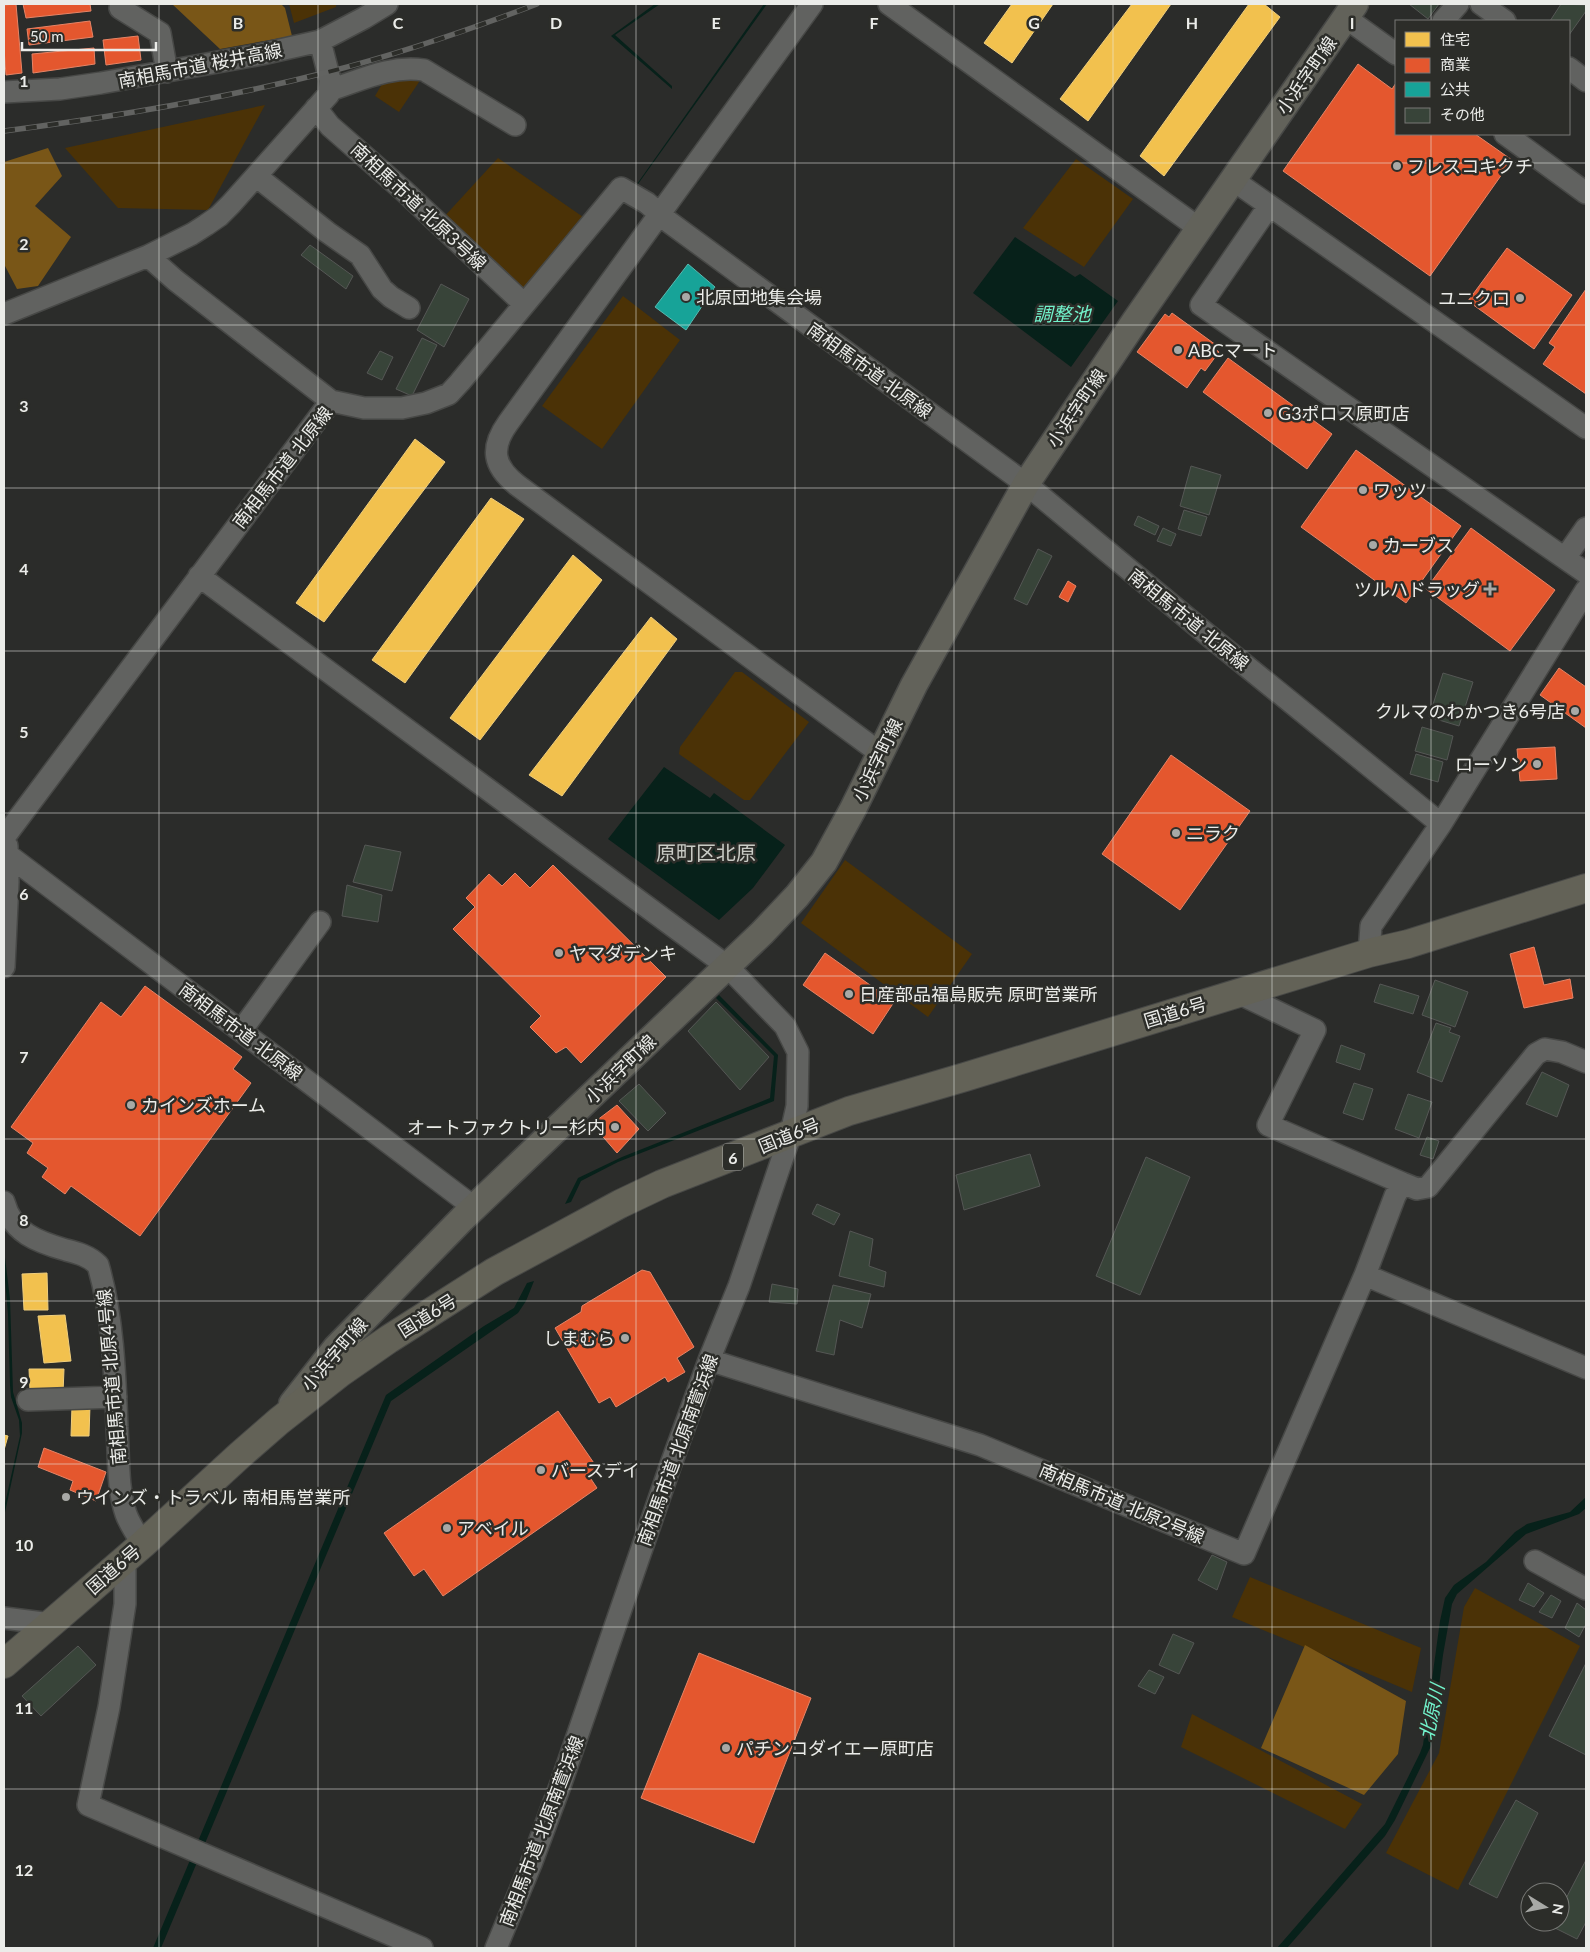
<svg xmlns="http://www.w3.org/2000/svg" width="1590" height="1952" viewBox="0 0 1590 1952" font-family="Lato,'Noto Sans JP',sans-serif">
	<rect width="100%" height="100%" fill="#2b2c2a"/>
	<path fill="#4b3206" d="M289 4H336V7L294 23Z
		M423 76 399 112 375 96 385 79Z
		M265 105 208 210 118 208 65 148Z
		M498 158 586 219 522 289 442 219Z
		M1076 159 1133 199 1084 267 1023 228Z
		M623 296 680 340 602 449 542 406Z
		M735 672H742L809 722 750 800H744L679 754 680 747Z
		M845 860 972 954 928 1017 801 923Z
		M1250 1577 1421 1648 1412 1692 1232 1617Z
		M1475 1588 1580 1646 1458 1890 1386 1853 1439 1753 1464 1607Z
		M1192 1714 1362 1804 1345 1829 1181 1747Z"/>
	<path fill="#795617" d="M172 4H281L285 8 292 36 220 49Z
		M48 148 62 176 35 206 71 237 38 286 17 289 4 264V162Z
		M1305 1645 1406 1701 1398 1754 1364 1795 1261 1748Z"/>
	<path fill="#07211a" d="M655 4H660L615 35 672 86V89L611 36Z
		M764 4H767L638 184H637Z
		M1015 237 1075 277 1080 274 1118 301 1071 367 973 293Z
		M664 767 710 798 714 793 785 845 753 888 719 920 608 839Z
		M719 995 778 1055 774 1101 618 1162 581 1181 571 1202 565 1204 578 1178 622 1157 770 1098 774 1056 716 998Z
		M4 1249 10 1299 13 1392 22 1423V1433L4 1517V1508L20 1436 19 1420 11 1397 10 1385 8 1314 4 1269Z
		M534 1281 526 1301 518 1313 391 1401 161 1948H153L386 1395 484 1326 514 1308 527 1283Z
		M1586 1497V1508L1579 1514 1526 1534 1457 1594 1452 1604 1443 1655 1431 1746 1395 1820 1385 1836 1287 1948H1277L1385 1824 1420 1753 1423 1745 1440 1621 1445 1598 1454 1585 1486 1562 1515 1532 1527 1524 1570 1512Z"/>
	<path fill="#f2c14e" stroke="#f0ce7c" d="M1012 4H1053L1012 63 984 43Z
		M1132 4H1171L1088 121 1060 99Z
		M1249 4H1264L1280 17 1164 176 1140 156Z
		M415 439 445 462 324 622 296 603Z
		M491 498 524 519 405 683 372 660Z
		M573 555 602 580 480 740 450 718Z
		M651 617 677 639 562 796 529 775Z
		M47 1273 48 1310H24L22 1274Z
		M65 1315 71 1361 44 1363 38 1316Z
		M29 1369H64L63 1393 30 1391Z
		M90 1405 89 1436H71L72 1406Z
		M4 1435 8 1436 4 1450Z"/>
	<path fill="#e4572e" stroke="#e68466" d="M16 4 22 73 6 75 4 49V5Z
		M23 4H90L91 11 26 18Z
		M90 21 93 37 29 45 27 29Z
		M138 36 141 60 106 65 103 40Z
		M94 48 95 64 33 73 32 54Z
		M1358 64 1392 89 1396 83V134H1475L1512 160 1430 276 1283 171Z
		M1507 248 1572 295 1534 349 1468 301Z
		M1586 289V394L1543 364 1555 347 1549 343Z
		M1172 313 1216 345 1214 348 1219 352 1205 371 1201 368 1187 388 1137 352 1165 314 1169 317Z
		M1228 358 1332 434 1307 469 1203 392Z
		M1356 450 1461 526 1406 603 1301 527Z
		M1471 528 1555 590 1510 651 1426 589Z
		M1068 581 1076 586 1068 602 1059 597Z
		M1559 668 1586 687V728L1540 695Z
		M1555 747 1557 779 1520 781 1517 749Z
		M1171 755 1250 811 1180 910 1102 854Z
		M553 865 666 977 581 1063 566 1047 556 1053 530 1027 541 1016 453 929 475 907 466 898 489 874 502 886 515 873 530 888Z
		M1534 947 1544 985 1570 979 1573 998 1524 1008 1510 954Z
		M825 953 894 1002 873 1034 803 985Z
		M145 986 242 1057 233 1069 251 1083 140 1236 71 1186 65 1194 42 1177 48 1168 27 1153 33 1143 11 1127 101 1002 121 1017Z
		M617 1105 639 1129 617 1153 592 1124Z
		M642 1270 650 1272 694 1347 677 1358 685 1372 668 1382 665 1377 616 1407 610 1397 599 1403 555 1328 581 1312 582 1306Z
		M558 1411 598 1469 589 1476 597 1488 443 1596 424 1569 414 1576 384 1533Z
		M44 1448 106 1472 96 1501 70 1490 73 1481 38 1467Z
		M699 1653 811 1698 754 1843 641 1798Z"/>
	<path fill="#17a398" stroke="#57b9b0" d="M688 264 715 287 686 330 655 307Z"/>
	<path fill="#384439" stroke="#555755" d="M1409 4H1439L1428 19Z
		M1561 4 1586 5V11L1569 35V21H1550Z
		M310 245 353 276 346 289 301 255Z
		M441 284 469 299 444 347 417 330Z
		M422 338 437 345 412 396 396 389Z
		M380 351 393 357 382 380 367 373Z
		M1191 466 1221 475 1209 515 1180 506Z
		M1184 510 1207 517 1201 536 1178 529Z
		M1138 516 1159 526 1155 535 1134 525Z
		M1163 528 1176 534 1171 546 1157 541Z
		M1038 549 1052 556 1027 605 1014 599Z
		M1443 673 1473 682 1459 726 1429 717Z
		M1422 727 1453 736 1447 760 1415 751Z
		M1416 754 1443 762 1438 782 1410 774Z
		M365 845 401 852 392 891 353 882Z
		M347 885 382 895 378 922 342 916Z
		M1435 980 1468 992 1455 1027 1422 1015Z
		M1380 984 1419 996 1413 1014 1374 1002Z
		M716 1002 769 1057 740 1090 688 1031Z
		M1436 1023 1451 1028 1449 1032 1460 1036 1442 1082 1417 1072Z
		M1341 1045 1365 1054 1360 1070 1336 1062Z
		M1542 1072 1569 1085 1557 1117 1526 1104Z
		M1354 1083 1373 1089 1363 1120 1343 1113Z
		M639 1084 666 1113 648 1131 619 1101Z
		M1408 1094 1432 1102 1419 1138 1395 1129Z
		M1427 1137 1439 1141 1433 1159 1420 1155Z
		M1030 1154 1040 1186 964 1210 956 1175Z
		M1146 1157 1190 1177 1140 1295 1096 1276Z
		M817 1204 840 1214 834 1225 812 1214Z
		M850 1231 873 1239 869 1266 886 1272 884 1287 839 1276Z
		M772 1284 798 1289 797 1304 769 1302Z
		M833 1285 871 1294 862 1328 840 1320 834 1355 816 1351Z
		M1212 1555 1227 1562 1217 1590 1198 1580Z
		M1528 1583 1544 1593 1534 1607 1519 1600Z
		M1551 1595 1561 1601 1552 1618 1539 1612Z
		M1577 1603 1586 1610V1624L1579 1637 1565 1628Z
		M1173 1634 1194 1643 1179 1674 1159 1665Z
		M78 1646 96 1665 41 1716 22 1696Z
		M1586 1663V1755L1549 1736Z
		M1149 1670 1164 1677 1155 1694 1138 1686Z
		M1516 1800 1538 1813 1497 1898 1469 1884Z
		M1586 1860V1922L1577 1939 1551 1926 1553 1922H1560V1910Z"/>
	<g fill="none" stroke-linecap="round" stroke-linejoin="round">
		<g stroke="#474846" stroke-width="24">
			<path id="minor" d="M812 4 508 423C490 448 493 466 517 485L880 753
				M889 4 1200 229
				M1481 4 1505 21
				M120 8 160 33 167 72
				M1346 18 1396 54
				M1443 21 1458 4
				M1569 68 1586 81
				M330 90C361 80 390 65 424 70L515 125
				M4 92 60 89 101 83 262 54 320 41 364 18 387 4
				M316 108 330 126 403 190 524 304
				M1505 134 1586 193
				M256 176 327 232 360 255 382 289 391 297 409 308
				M1233 180 1586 428
				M1269 206 1201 305 1586 573
				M148 256 175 280 331 401
				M4 314 148 256 192 234 206 225 219 216 231 204 329 94 330 80 320 41
				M1565 558 1586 528
				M199 576 727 966 785 1026 798 1052 797 1106 791 1133 739 1286 709 1360 671 1464 560 1786 531 1864 496 1948
				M1441 824 1586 590
				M6 835 331 401 364 408H402L426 403 449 394 460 382 621 188 647 203 669 222 1026 484 1203 631 1441 824 1371 926 1369 953
				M8 855 475 1208
				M4 967 8 882 7 846
				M1238 993 1315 1030 1268 1125 1402 1183 1395 1196 1365 1275 1586 1368
				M241 1031 320 922
				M1402 1183 1417 1189 1428 1187 1536 1054 1545 1049 1562 1052 1586 1062
				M4 1202C12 1233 38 1242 66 1250 78 1253 89 1256 98 1265 113 1316 115 1374 117 1427 119 1455 117 1488 126 1514 130 1525 137 1535 143 1544
				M709 1360 980 1445 1244 1554 1365 1275
				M28 1400 116 1397
				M125 1558V1604L109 1707 88 1805 422 1948
				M1535 1561 1586 1589
				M4 1618 51 1624"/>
		</g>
		<g stroke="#474846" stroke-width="29">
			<path id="major" d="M292 1404 336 1348 462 1219 762 933 797 896 824 862 853 809 914 685 1026 484 1135 321 1355 4"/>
		</g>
		<g stroke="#474846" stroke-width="30">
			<path id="highway" d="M4 1664 143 1544 240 1455 279 1421 340 1373 389 1339 494 1272 620 1204 662 1184 849 1111 965 1077 1369 953 1408 944 1586 888"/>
		</g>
		<use href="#minor" stroke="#616260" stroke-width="21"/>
		<use href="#major" stroke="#62625a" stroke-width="26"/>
		<use href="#highway" stroke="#636257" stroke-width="28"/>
		<g stroke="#626361" stroke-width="5.5">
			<path id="rail" d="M4 131C113 117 222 99 328 72 399 54 469 30 537 4"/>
		</g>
		<use href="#rail" stroke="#2c2d29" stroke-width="4" stroke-dasharray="11" stroke-linecap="butt"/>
	</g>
	<path fill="none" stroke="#ebece9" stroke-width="1" stroke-opacity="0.55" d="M159 4V1948M318 4V1948M477 4V1948M636 4V1948M795 4V1948M954 4V1948M1113 4V1948M1272 4V1948M1431 4V21M1431 134V1948M4 163H1586M4 325H1586M4 488H1586M4 651H1586M4 813H1586M4 976H1586M4 1139H1586M4 1301H1586M4 1464H1586M4 1627H1586M4 1789H1586"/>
	<g fill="#a8a9a6" stroke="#2c2d29" stroke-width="2">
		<circle cx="1397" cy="166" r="5"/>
		<circle cx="686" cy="297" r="5"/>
		<circle cx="1520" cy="298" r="5"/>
		<circle cx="1178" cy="350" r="5"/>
		<circle cx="1268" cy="413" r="5"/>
		<circle cx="1363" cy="490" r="5"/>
		<circle cx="1373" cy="545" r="5"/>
		<path d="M1487.5 581.5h5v5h5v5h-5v5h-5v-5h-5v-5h5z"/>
		<circle cx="1575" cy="711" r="5"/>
		<circle cx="1537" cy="764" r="5"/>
		<circle cx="1176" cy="833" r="5"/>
		<circle cx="559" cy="953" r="5"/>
		<circle cx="849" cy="994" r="5"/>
		<circle cx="131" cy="1105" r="5"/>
		<circle cx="615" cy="1127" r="5"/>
		<circle cx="625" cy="1338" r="5"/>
		<circle cx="541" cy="1470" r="5"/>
		<circle cx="66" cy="1497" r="5"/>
		<circle cx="447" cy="1528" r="5"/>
		<circle cx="726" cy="1748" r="5"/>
	</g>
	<g text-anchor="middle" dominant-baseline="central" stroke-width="5" stroke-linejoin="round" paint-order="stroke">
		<rect fill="#2c2d29" stroke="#b2b3af" stroke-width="1" x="723" y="1143.5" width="20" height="27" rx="4"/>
		<g font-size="16" font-weight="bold" fill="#ebece9">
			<text x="733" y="1157">6</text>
		</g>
		<g font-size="18" fill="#ebece9" stroke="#2c2d29">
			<text transform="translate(200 65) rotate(-11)">南相馬市道 桜井高線</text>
			<text transform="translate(1306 75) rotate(-55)">小浜字町線</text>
			<text transform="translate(419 206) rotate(43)">南相馬市道 北原3号線</text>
			<text transform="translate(870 370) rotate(36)">南相馬市道 北原線</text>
			<text transform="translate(1076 408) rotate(-56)">小浜字町線</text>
			<text transform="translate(282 467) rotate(-52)">南相馬市道 北原線</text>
			<text transform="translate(1189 619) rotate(39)">南相馬市道 北原線</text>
			<text transform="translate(877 760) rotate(-64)">小浜字町線</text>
			<text transform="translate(1175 1012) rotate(-17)">国道6号</text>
			<text transform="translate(241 1031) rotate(37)">南相馬市道 北原線</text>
			<text transform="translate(620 1069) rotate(-44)">小浜字町線</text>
			<text transform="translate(789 1135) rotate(-22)">国道6号</text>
			<text transform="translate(427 1315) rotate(-32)">国道6号</text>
			<text transform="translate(334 1354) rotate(-49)">小浜字町線</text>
			<text transform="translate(111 1377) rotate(-95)">南相馬市道 北原4号線</text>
			<text transform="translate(677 1450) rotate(-70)">南相馬市道 北原南萱浜線</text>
			<text transform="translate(1122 1503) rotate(23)">南相馬市道 北原2号線</text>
			<text transform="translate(113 1569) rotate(-41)">国道6号</text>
			<text transform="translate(541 1831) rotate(-69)">南相馬市道 北原南萱浜線</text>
		</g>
		<g font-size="18" fill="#ebece9" stroke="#2c2d29" text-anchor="start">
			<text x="1407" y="166">フレスコキクチ</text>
			<text x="696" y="297">北原団地集会場</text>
			<text x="1510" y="298" text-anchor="end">ユニクロ</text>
			<text x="1188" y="350">ABCマート</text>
			<text x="1278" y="413">G3ポロス原町店</text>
			<text x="1373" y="490">ワッツ</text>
			<text x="1383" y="545">カーブス</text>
			<text x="1480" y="589" text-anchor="end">ツルハドラッグ</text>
			<text x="1565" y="711" text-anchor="end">クルマのわかつき6号店</text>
			<text x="1527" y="764" text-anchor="end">ローソン</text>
			<text x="1186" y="833">ニラク</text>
			<text x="569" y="953">ヤマダデンキ</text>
			<text x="859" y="994">日産部品福島販売 原町営業所</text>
			<text x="141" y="1105">カインズホーム</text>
			<text x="605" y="1127" text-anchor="end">オートファクトリー杉内</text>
			<text x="615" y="1338" text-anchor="end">しまむら</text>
			<text x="551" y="1470">バースデイ</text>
			<text x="76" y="1497">ウインズ・トラベル 南相馬営業所</text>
			<text x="457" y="1528">アベイル</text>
			<text x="736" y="1748">パチンコダイエー原町店</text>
		</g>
		<g font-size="19" font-style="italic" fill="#71f2cb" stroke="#2c2d29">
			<text x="1062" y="313">調整池</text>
			<text transform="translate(1431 1712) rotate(-78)">北原川</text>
		</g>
		<g font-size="20" fill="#c9cbc5" stroke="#2c2d29">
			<text x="706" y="852">原町区北原</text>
		</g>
	</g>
	<g font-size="16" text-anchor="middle" font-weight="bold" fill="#ebece9" stroke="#2c2d29" stroke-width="5" stroke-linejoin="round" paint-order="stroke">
		<text x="238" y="29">B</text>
		<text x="398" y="29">C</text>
		<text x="556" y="29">D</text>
		<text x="716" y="29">E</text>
		<text x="874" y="29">F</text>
		<text x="1034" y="29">G</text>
		<text x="1192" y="29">H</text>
		<text x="1352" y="29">I</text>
		<text x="24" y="87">1</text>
		<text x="24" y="250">2</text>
		<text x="24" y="412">3</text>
		<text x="24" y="575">4</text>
		<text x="24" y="738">5</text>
		<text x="24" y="900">6</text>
		<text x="24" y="1063">7</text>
		<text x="24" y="1226">8</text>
		<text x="24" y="1388">9</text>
		<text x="24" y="1551">10</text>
		<text x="24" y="1714">11</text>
		<text x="24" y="1876">12</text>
	</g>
	<rect width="1590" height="1952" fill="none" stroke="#ebece9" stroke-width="10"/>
	<rect x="1395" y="20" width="175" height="115" fill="#2c2d29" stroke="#787976"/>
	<rect x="1405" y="32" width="25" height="15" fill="#f2c14e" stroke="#787976"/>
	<text x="1440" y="45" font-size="15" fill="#ebece9">住宅</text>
	<rect x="1405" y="58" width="25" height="15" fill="#e4572e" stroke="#787976"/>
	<text x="1440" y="70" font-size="15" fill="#ebece9">商業</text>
	<rect x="1405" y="82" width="25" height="15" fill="#17a398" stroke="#787976"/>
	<text x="1440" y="95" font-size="15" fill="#ebece9">公共</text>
	<rect x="1405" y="108" width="25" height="15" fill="#384439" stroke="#787976"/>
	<text x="1440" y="120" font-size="15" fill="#ebece9">その他</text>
	<g transform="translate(1545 1907) rotate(100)"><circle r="24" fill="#2c2d29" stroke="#787976"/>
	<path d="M0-4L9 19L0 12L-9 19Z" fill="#a8a9a6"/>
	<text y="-8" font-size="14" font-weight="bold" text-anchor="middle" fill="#ebece9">N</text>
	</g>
	<path d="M22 42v8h134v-8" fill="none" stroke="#ebece9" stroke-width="2.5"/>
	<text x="30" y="42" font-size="15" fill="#ebece9" stroke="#2c2d29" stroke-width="4" paint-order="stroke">50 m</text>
</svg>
